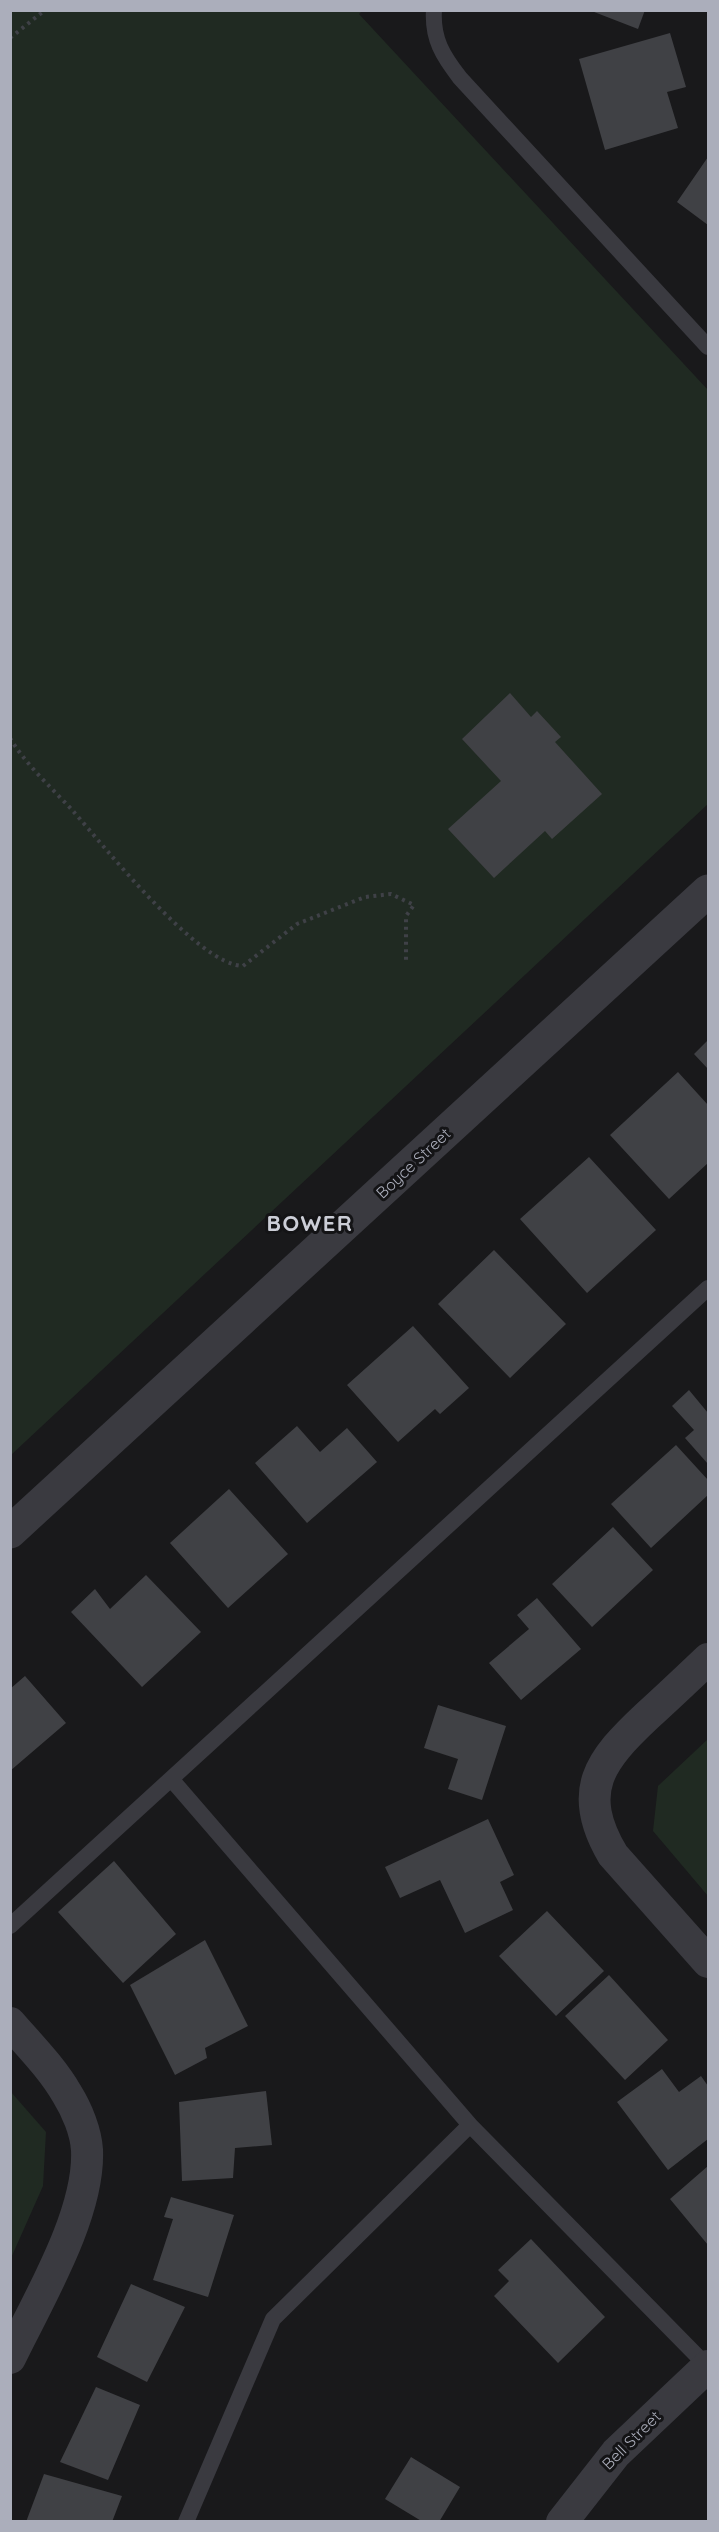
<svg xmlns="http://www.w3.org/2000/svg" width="719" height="2532" viewBox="0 0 719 2532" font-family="Quicksand,sans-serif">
	<rect width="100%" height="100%" fill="#19191b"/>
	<path fill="#202a22" d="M11 11H362L359 14 708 390V804L11 1455Z
		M708 1739V1896L653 1831 658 1786Z
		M11 2092 46 2132 43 2186 11 2258Z"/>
	<path fill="#404145" d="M589 10H645L638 29Z
		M670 33 686 87 667 92 678 128 605 150 579 59Z
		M708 157V225L677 202Z
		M510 693 531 717 537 711 561 737 555 742 602 794 552 839 545 831 494 878 448 829 501 781 462 739Z
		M708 1040V1069L694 1054Z
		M678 1072 708 1105V1163L669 1199 610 1135Z
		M589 1157 656 1230 587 1293 520 1219Z
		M494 1250 566 1324 510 1378 438 1304Z
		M413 1326 469 1388 440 1414 435 1409 398 1442 347 1385Z
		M689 1390 708 1413V1464L685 1438 694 1430 672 1406Z
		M297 1426 320 1452 347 1428 377 1462 307 1523 255 1463Z
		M676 1445 708 1480V1495L651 1548 611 1504Z
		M229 1489 288 1554 228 1608 170 1543Z
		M613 1527 653 1570 592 1627 552 1584Z
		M146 1575 201 1632 142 1687 71 1612 95 1589 110 1609Z
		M537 1598 581 1649 521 1700 489 1663 529 1629 517 1615Z
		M25 1676 66 1723 10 1771V1689Z
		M438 1705 506 1726 482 1800 448 1789 458 1759 424 1748Z
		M488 1819 514 1875 500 1882 513 1910 465 1933 440 1880 400 1898 385 1867Z
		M114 1861 176 1934 123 1983 58 1912Z
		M547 1911 604 1971 556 2016 499 1956Z
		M205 1940 248 2026 205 2048 207 2058 175 2075 130 1985Z
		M609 1975 668 2040 625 2080 565 2016Z
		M662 2069 679 2092 701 2076 708 2086V2139L668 2170 617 2102Z
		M266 2091 272 2145 235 2148 233 2178 182 2181 179 2102Z
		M708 2166V2245L670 2199Z
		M171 2197 234 2215 208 2297 153 2280 173 2219 164 2217Z
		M531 2239 605 2317 558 2363 494 2296 509 2281 498 2270Z
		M131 2284 185 2307 147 2382 97 2357Z
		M96 2387 140 2405 108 2480 60 2462Z
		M411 2457 460 2487 439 2522H423L385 2499Z
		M44 2474 122 2496 112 2522H26Z"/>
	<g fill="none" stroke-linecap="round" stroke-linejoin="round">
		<path stroke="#3f4147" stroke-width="4" stroke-dasharray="3 4.5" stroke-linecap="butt" d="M10 38 45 10
			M10 738C26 765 52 788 73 811 104 846 198 965 243 966L297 924 365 897 391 894 414 905 406 916V963"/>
		<path stroke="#3a3a40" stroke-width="16" d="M434 10C432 39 443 56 460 78L708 347
			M172 1780 470 2125 708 2367
			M10 1926 708 1288
			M186 2522 273 2319 470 2125"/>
		<path stroke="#3a3a40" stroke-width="32" d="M708 1659C688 1678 668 1697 647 1716 600 1760 575 1791 613 1855L708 1962
			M10 2023C30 2046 52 2068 67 2094 77 2110 86 2132 87 2150 90 2214 38 2300 10 2358
			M562 2522 616 2453 708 2366"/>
		<path stroke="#3a3a40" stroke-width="33" d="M10 1532 708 891"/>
	</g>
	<g text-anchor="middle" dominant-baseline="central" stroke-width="6" stroke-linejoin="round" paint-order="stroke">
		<g font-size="16" fill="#abaebb" stroke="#141416">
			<text transform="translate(413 1163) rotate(-43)">Boyce Street</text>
			<text transform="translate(631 2440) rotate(-45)">Bell Street</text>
		</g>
		<g font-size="22" font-weight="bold" letter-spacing="1.5" fill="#ccced7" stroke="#141416">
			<text x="310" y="1223">BOWER</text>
		</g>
	</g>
	<rect width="719" height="2532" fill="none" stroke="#abaebb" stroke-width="24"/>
</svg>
